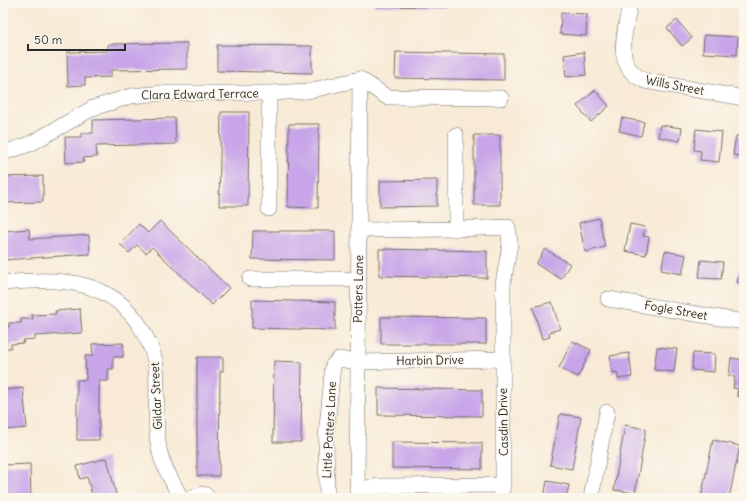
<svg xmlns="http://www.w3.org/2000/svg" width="747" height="501" viewBox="0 0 747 501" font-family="Delius,sans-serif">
	<rect width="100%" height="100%" fill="#fbf7ec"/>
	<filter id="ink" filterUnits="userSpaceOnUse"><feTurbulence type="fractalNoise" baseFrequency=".025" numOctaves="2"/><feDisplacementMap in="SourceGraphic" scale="8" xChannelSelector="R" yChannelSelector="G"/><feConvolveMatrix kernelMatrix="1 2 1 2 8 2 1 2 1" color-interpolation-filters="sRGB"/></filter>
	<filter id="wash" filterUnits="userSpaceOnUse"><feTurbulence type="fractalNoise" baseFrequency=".012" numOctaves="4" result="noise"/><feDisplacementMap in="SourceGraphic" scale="16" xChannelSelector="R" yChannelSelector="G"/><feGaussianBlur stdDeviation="0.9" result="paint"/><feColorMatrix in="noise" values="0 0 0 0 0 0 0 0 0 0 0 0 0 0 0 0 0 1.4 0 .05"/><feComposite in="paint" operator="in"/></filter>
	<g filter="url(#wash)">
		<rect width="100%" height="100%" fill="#f8ead6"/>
		<g id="blocks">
			<path fill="#c8a5e8" d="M375 3H449V7L375 6Z
				M561 13 587 14 586 36 560 34Z
				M677 20 692 38 682 46 667 28Z
				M704 35 738 37 737 55 703 53Z
				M187 43V69L111 70V77L85 78V85L68 86 67 52 108 51V44Z
				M217 45 312 46V73L217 71Z
				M396 52 504 54V80L395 78Z
				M584 52 586 75 566 77 564 55Z
				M595 90 609 106 591 122 577 106Z
				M221 112H249L248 206H219Z
				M175 118 176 144 96 146 97 157 83 158 84 162 66 163 65 137H81V133H93V120Z
				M622 118 644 122 641 136 619 131Z
				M289 124H319L318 208 288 207Z
				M660 125 682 128 680 141 658 137Z
				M696 129 722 132 719 162 700 160 701 151 694 150Z
				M474 135H500V205H474Z
				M736 136 744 137V157L733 155Z
				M43 176V202L3 203V177Z
				M437 180V206L380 207V181Z
				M599 218 605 247 585 252 579 223Z
				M160 221 229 288 212 305 152 247 146 253 137 245 129 253 120 244 139 224 148 233Z
				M630 224 645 227 643 236 649 237 646 255 625 251Z
				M29 229 30 239 89 235 90 254 3 260V231Z
				M253 231H335V260L252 259Z
				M379 249 487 251V278L379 276Z
				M545 249 570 264 561 279 536 264Z
				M665 251 686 255 682 274 661 270Z
				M701 260 723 262 721 279 699 278Z
				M742 261 744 262V284L737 282Z
				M252 300 335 302V330L252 328Z
				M552 302 560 329 549 332 550 337 542 339 533 307Z
				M80 309 82 333 35 336V339L23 340 24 343 11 344V348H3V327H9V323H21V319H33L32 315 56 314 55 311Z
				M381 317 486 318V344H381Z
				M572 341 591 350 578 377 559 368Z
				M123 343V357H113V369H108V381H99V440H77V380H86L85 356H93L92 344Z
				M657 347 677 349 674 372 654 370Z
				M629 353 632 377 618 379 617 372 612 373 610 356Z
				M693 353 715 354 714 372 692 370Z
				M197 357H223V371H220L219 476H197Z
				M731 358 744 360V397L737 396 738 389 733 388 735 377 729 376Z
				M274 361 302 362 301 442H273Z
				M23 388 27 428 3 430V390Z
				M378 388 482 390V416L378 415Z
				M560 414 581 417 572 469 550 465Z
				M625 425 646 429 635 493 614 490Z
				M713 440 740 446 729 498H701Z
				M392 442 482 443V469L392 468Z
				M107 458 117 498H93L87 477 80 479 77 466Z
				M30 464 31 498H4L3 465Z
				M547 481 569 485 566 498H544Z"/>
		</g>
	</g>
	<g filter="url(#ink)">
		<use href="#blocks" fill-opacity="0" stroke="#736e67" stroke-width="1"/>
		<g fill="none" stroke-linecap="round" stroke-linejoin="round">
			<g stroke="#736e67" stroke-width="8">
				<path id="service" d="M181 498 202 490 207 491 214 498"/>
			</g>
			<g stroke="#736e67" stroke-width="16">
				<path id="minor" d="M630 3C626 31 611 66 645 81L744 98
					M360 79 387 97 501 98
					M269 93V209
					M3 153 30 144 93 108 131 96 162 93H269L308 91 360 79
					M456 229 508 227 510 244 503 284V485L500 498
					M359 230 456 229V135
					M250 279H344L358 281
					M3 283C58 278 114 277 144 333 149 343 155 355 156 367 159 393 153 422 159 448 162 466 173 482 181 498
					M608 299 744 322
					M357 489 381 486 503 485
					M327 498 326 437 333 365 339 359 358 362 502 359
					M357 498 360 79
					M591 498 607 412"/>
			</g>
			<use href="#service" stroke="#fff" stroke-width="7"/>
			<use href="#minor" stroke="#fff" stroke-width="15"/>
		</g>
	</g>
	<g text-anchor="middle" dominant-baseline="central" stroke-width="3" stroke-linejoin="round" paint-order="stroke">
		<g font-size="12" fill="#2b2b2b" stroke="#fbf7ec">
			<text transform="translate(675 85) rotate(11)">Wills Street</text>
			<text transform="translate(200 94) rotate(-1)">Clara Edward Terrace</text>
			<text transform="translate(358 289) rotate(-89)">Potters Lane</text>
			<text transform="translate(676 310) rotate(10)">Fogle Street</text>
			<text transform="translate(430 360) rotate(-1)">Harbin Drive</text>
			<text transform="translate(156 396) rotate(-93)">Gildar Street</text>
			<text transform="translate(503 422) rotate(-91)">Casdin Drive</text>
			<text transform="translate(329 430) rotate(-87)">Little Potters Lane</text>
		</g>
	</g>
	<rect width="747" height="501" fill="none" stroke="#fbf7ec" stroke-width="16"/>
	<path d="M28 44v6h97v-6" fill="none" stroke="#2b2b2b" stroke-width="2"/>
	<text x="34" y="44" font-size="12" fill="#2b2b2b" stroke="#fbf7ec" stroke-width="3" paint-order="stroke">50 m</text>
</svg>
